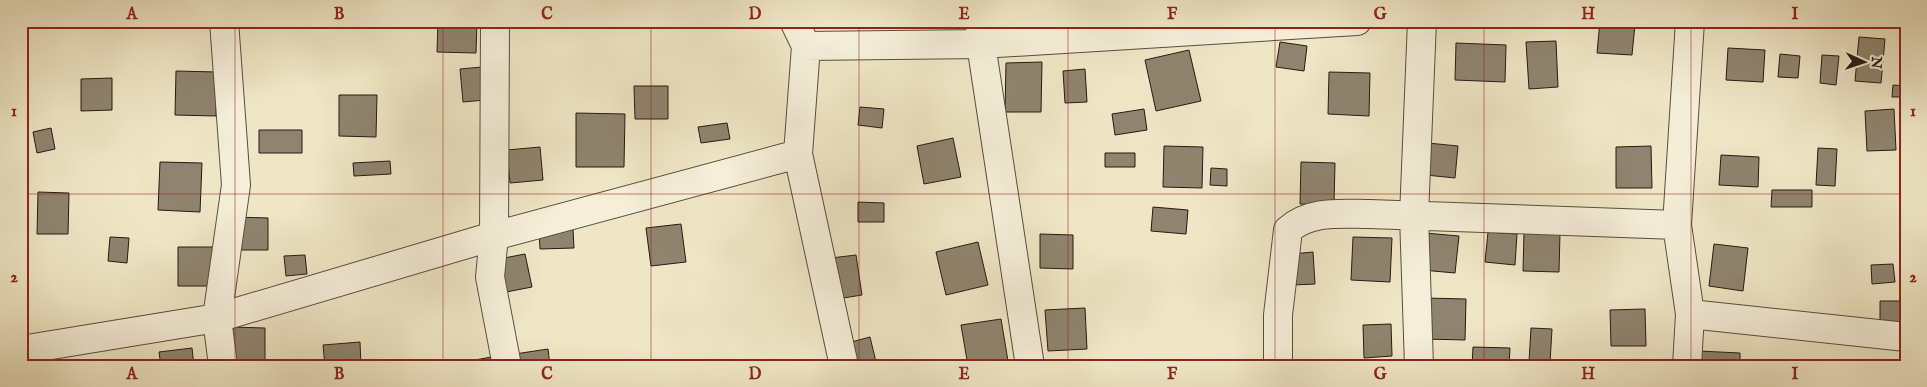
<svg xmlns="http://www.w3.org/2000/svg" width="1927" height="387" viewBox="0 0 1927 387" font-family="'IM FELL English',serif">
	<rect width="100%" height="100%" fill="#efe6c5"/>
	<filter id="stains"><feTurbulence type="fractalNoise" baseFrequency=".004" numOctaves="4"/><feColorMatrix values="0 0 0 0 .2 0 0 0 0 .09 0 0 0 0 .02 0 0 0 .5 -.17"/></filter>
	<radialGradient id="worn" r=".72"><stop offset=".6" stop-color="#630" stop-opacity="0"/><stop offset="1" stop-color="#630" stop-opacity=".3"/></radialGradient>
	<path fill="#8f846f" stroke="#271a12" d="M438 21H477L476 53 437 52Z
		M1600 21 1635 24 1632 55 1597 53Z
		M1859 37 1885 39 1881 83 1855 81Z
		M1556 41 1558 87 1529 89 1526 42Z
		M1280 42 1307 46 1304 71 1276 67Z
		M1456 43 1506 45 1505 82 1455 80Z
		M1728 48 1765 50 1763 82 1726 80Z
		M1189 50 1201 101 1156 111 1145 60Z
		M1780 54 1800 56 1798 78 1778 77Z
		M1822 55 1839 56 1836 85 1820 83Z
		M1042 62 1041 112H1005L1006 63Z
		M482 67 485 100 463 102 460 69Z
		M1085 69 1087 102 1065 103 1063 71Z
		M176 71 217 72 216 116 175 115Z
		M1329 72 1370 73 1369 116 1328 114Z
		M112 78V110L81 111V79Z
		M1893 85 1906 86V97H1892Z
		M634 86H668V119H635Z
		M339 95H377L376 137 339 136Z
		M860 107 884 109 882 128 858 125Z
		M1144 109 1147 130 1115 135 1112 114Z
		M1894 109 1896 150 1867 151 1865 111Z
		M576 113 625 114 624 167H576Z
		M727 123 730 139 701 143 698 127Z
		M51 128 55 149 37 153 33 132Z
		M259 130H302V153H259Z
		M953 138 961 177 924 184 917 146Z
		M1428 143 1458 146 1455 178 1426 175Z
		M1164 146 1203 147 1202 188 1163 187Z
		M1651 146 1652 188H1616V147Z
		M540 147 543 180 510 183 507 150Z
		M1818 148 1837 149 1835 186 1816 185Z
		M1105 153H1135V167H1105Z
		M1721 155 1759 157 1758 187 1719 185Z
		M390 161 391 174 354 176 353 163Z
		M160 162 202 163 200 212 158 210Z
		M1301 162 1335 163 1334 205 1300 204Z
		M1211 168 1227 169V186L1210 185Z
		M1772 190H1812V207H1771Z
		M38 192 69 193 68 234H37Z
		M858 202 884 203V222H858Z
		M1153 207 1188 210 1186 234 1151 231Z
		M232 217 268 218V250H232Z
		M681 224 686 262 651 266 646 228Z
		M573 229 574 248 540 249 539 230Z
		M1488 232 1517 234 1515 265 1485 262Z
		M1524 232 1560 233 1559 272 1523 271Z
		M1425 233 1459 236 1455 273 1422 270Z
		M1040 234 1073 235V269L1040 268Z
		M110 237 129 238 127 263 108 261Z
		M1353 237 1392 238 1390 282 1351 280Z
		M978 242 988 285 946 295 936 252Z
		M1714 244 1748 248 1743 291 1709 286Z
		M178 247H215V286H178Z
		M1313 252 1315 284 1293 285 1292 254Z
		M525 254 532 287 501 293 494 260Z
		M305 255 307 274 286 276 284 256Z
		M856 255 862 295 837 299 831 258Z
		M1893 264 1895 282 1872 284 1871 265Z
		M1425 298 1466 299 1465 340 1424 339Z
		M1880 301H1906V328H1880Z
		M1085 308 1087 349 1048 351 1045 310Z
		M1645 309 1646 346H1611L1610 310Z
		M1001 319 1008 361 968 366 961 325Z
		M1391 324 1392 356 1364 358 1363 325Z
		M232 327 265 328V364L231 363Z
		M1531 328 1552 329 1550 363 1529 362Z
		M870 337 877 366H845L840 345Z
		M360 342 361 366H325L323 345Z
		M1473 347 1510 348 1509 366H1472Z
		M192 348 194 366H161L159 352Z
		M548 349 550 366H517L515 354Z
		M1699 351 1740 353V366H1698Z
		M491 357 493 366H454V364Z
		M1199 363 1227 364V366H1199Z"/>
	<g fill="none" stroke-linecap="round" stroke-linejoin="round">
		<g stroke="#594d3f" stroke-width="30">
			<path id="minor" d="M495 21 494 236 490 277 507 366
				M794 21 806 46 798 154 844 366
				M980 21 981 44 1030 366
				M806 46 981 44 1357 21
				M1690 314 1906 337
				M21 350 217 318 494 236 798 154
				M223 366 217 318 236 185 224 21
				M1278 366V315L1288 230C1310 210 1341 214 1369 214L1677 225
				M1419 366 1414 216 1422 21
				M1687 366 1690 314 1677 225 1690 21"/>
		</g>
		<use href="#minor" stroke="#f5efd9" stroke-width="28"/>
	</g>
	<path fill="none" stroke="#8f2418" stroke-width="1" stroke-opacity="0.55" d="M235 21V366M443 21V366M651 21V366M859 21V366M1068 21V366M1275 21V366M1484 21V366M1691 21V366M21 194H1906"/>
	<rect width="1927" height="387" fill="none" stroke="#efe6c5" stroke-width="55"/>
	<g transform="translate(1864 62) rotate(93)" stroke="#f5efd9" stroke-width="4" paint-order="stroke">
	<path d="M0-4L9 19L0 12L-9 19Z" fill="#271a12"/>
	<text y="-8" font-size="14" font-weight="bold" text-anchor="middle" fill="#271a12">N</text>
	</g>
	<rect x="28" y="28" width="1872" height="332" fill="none" stroke="#8f2418" stroke-width="2"/>
	<g font-size="16" text-anchor="middle" font-weight="bold" fill="#8f2418">
		<text x="132" y="19">A</text>
		<text x="339" y="19">B</text>
		<text x="547" y="19">C</text>
		<text x="755" y="19">D</text>
		<text x="964" y="19">E</text>
		<text x="1172" y="19">F</text>
		<text x="1380" y="19">G</text>
		<text x="1588" y="19">H</text>
		<text x="1795" y="19">I</text>
		<text x="14" y="116">1</text>
		<text x="1913" y="116">1</text>
		<text x="14" y="282">2</text>
		<text x="1913" y="282">2</text>
		<text x="132" y="379">A</text>
		<text x="339" y="379">B</text>
		<text x="547" y="379">C</text>
		<text x="755" y="379">D</text>
		<text x="964" y="379">E</text>
		<text x="1172" y="379">F</text>
		<text x="1380" y="379">G</text>
		<text x="1588" y="379">H</text>
		<text x="1795" y="379">I</text>
	</g>
	<rect width="100%" height="100%" filter="url(#stains)"/>
	<rect width="100%" height="100%" fill="url(#worn)"/>
</svg>
